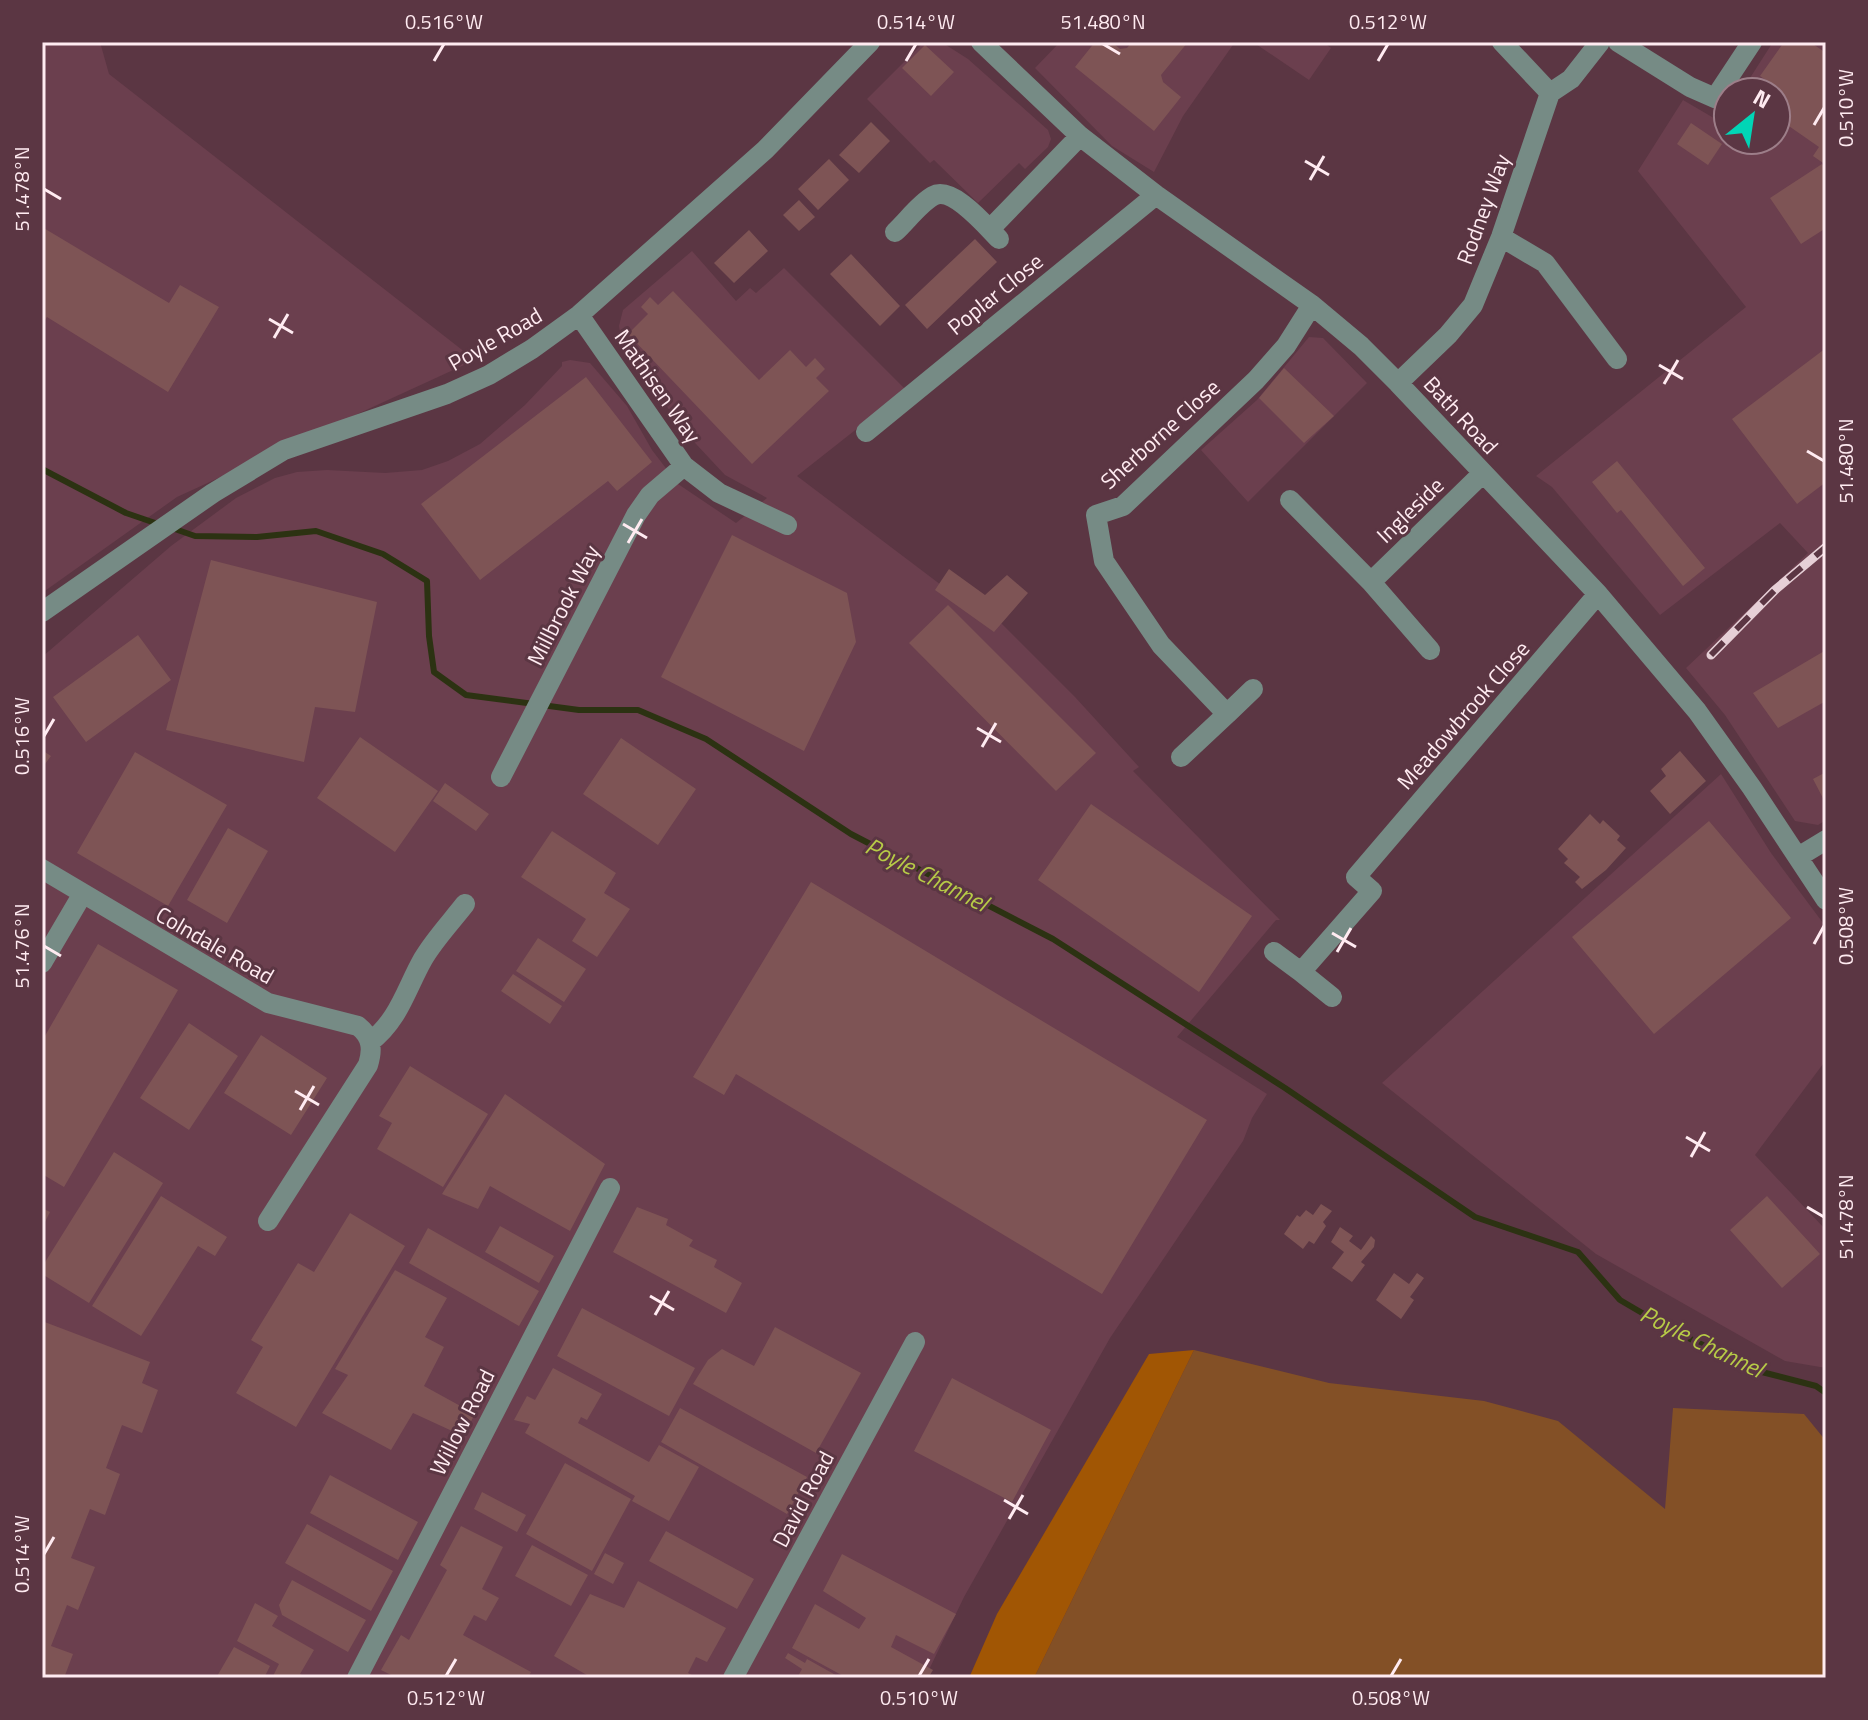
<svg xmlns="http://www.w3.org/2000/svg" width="1868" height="1720" viewBox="0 0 1868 1720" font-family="'Titillium Web',sans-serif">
	<rect width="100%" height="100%" fill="#5b3643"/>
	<path fill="#6b3f4e" d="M42 42H100L109 74 475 360 177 497 42 593Z
		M924 42 946 45 968 59 1048 130 1051 139 1048 147 1025 169 1019 163 978 203 934 160 930 163 867 99Z
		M1060 42H1235L1183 116 1154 172 1112 146 1035 68Z
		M1253 42H1323L1331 48 1309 80Z
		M1773 42H1826V820L1818 825 1795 821 1725 715 1686 668 1808 553 1780 523 1660 615 1552 487 1536 476 1746 307 1638 171 1683 100 1724 124 1728 119V140H1776V92H1741Z
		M692 251 736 301 750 288 756 293 784 268 906 390 797 476 994 625 999 621 1075 697 1139 767 1133 771 1280 920H1276L1177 1037 1267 1094 1252 1118 1243 1141 1110 1338 964 1597 925 1678H42V657L171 546 236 498 275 478 297 472 327 470 385 473 422 470 448 461 480 444 525 405 562 366V362L570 360 590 363 627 406 652 450 678 484 736 523 767 498 725 475 682 429 621 338 619 326 623 310Z
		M1309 337 1323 338 1367 383 1248 502 1201 450 1257 400Z
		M1721 774 1771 853 1826 927V1060L1755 1155 1826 1230V1368L1785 1361 1596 1254 1382 1083Z"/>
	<path fill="#835026" d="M1194 1350 1329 1383 1484 1401 1558 1421 1665 1509 1673 1408 1804 1414 1826 1441V1678H1034Z"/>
	<path fill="#a15604" d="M1194 1350 1034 1678H969L997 1614 1149 1354Z"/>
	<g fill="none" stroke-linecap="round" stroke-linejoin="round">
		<path stroke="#2c3212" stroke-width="6" d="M42 469 126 513 161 525
			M172 528 195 536 257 537 316 531 383 554 427 581 429 636 434 672 466 695 579 710H638L706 739 851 834 1053 939 1285 1088 1475 1217 1578 1252 1620 1300 1666 1327 1754 1370 1816 1386 1826 1393"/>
	</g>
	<path fill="#7e5455" d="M1095 42H1112L1120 49 1127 48 1132 42H1188L1161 75 1163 82 1181 97 1154 131 1075 67Z
		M1784 42H1810L1826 53V165L1813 156 1819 147 1776 117V92H1769L1773 85 1760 76Z
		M925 45 954 72 931 96 902 68Z
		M871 122 890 141 859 173 839 155Z
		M1691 123 1722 144 1708 165 1677 144Z
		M829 159 849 180 818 210 798 189Z
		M1822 164 1826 170V228L1801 244 1770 198Z
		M799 200 815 217 799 231 783 215Z
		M42 227 169 303 180 285 219 307 168 392 47 317 42 325Z
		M749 230 768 251 734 283 714 263Z
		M975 239 997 262 927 329 905 305Z
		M851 254 900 306 880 326 830 274Z
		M673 291 759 380 790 350 806 367 815 358 825 369 816 378 829 391 752 464 628 334 648 314 641 307 650 297 658 305Z
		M1826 348V482L1797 504 1732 419Z
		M1284 368 1334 416 1304 443 1259 398Z
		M586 377 652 462 617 491 608 481 480 580 421 504Z
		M1617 461 1705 568 1683 586 1621 510 1617 513 1592 482Z
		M732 535 847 593 856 642 804 751 661 677Z
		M211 560 377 602 355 712 315 707 304 762 166 730Z
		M949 569 985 595 1007 575 1028 593 994 632 935 590Z
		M948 605 1096 753 1056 791 909 643Z
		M138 635 171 680 86 742 53 697Z
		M1826 650V701L1778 728 1753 693Z
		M360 737 438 791 395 852 317 798Z
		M621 738 696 789 658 845 583 794Z
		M42 750 51 756 42 768Z
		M1680 751 1706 781 1670 814 1650 791 1666 776 1661 769Z
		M135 752 227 805 168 906 77 853Z
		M1826 772V804L1813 779Z
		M445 783 489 814 476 831 433 801Z
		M1091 804 1252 916 1199 992 1038 880Z
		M1590 814 1600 824 1603 820 1620 836 1617 840 1626 848 1606 870 1582 889 1575 882 1580 877 1564 863 1568 859 1558 849Z
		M1709 821 1791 918 1654 1034 1572 937Z
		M228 828 268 851 227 923 187 900Z
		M552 831 616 873 604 893 630 909 597 957 572 941 586 919 521 877Z
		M811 882 1207 1120 1102 1294 736 1074 724 1095 693 1077Z
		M538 938 586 969 564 1002 516 971Z
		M98 944 178 990 64 1187 42 1174V1041Z
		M513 974 562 1006 550 1024 501 991Z
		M189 1023 238 1056 189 1130 140 1098Z
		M261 1035 327 1078 291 1135 224 1093Z
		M410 1066 488 1114 443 1187 377 1149 392 1123 379 1116Z
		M505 1094 605 1164 570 1231 490 1186 478 1209 442 1194Z
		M114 1152 163 1183 89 1303 42 1274V1267Z
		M161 1196 227 1237 215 1256 198 1246 141 1336 92 1306Z
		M1767 1196 1820 1254 1782 1288 1730 1230Z
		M1321 1204 1332 1211 1323 1222 1326 1226 1314 1244 1309 1241 1303 1249 1284 1234 1297 1215 1300 1217 1306 1210 1313 1215Z
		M637 1207 668 1219 666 1225 693 1240 689 1246 717 1260 714 1267 742 1283 726 1313 613 1252Z
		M42 1208 50 1212 42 1228Z
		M350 1213 405 1246 296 1427 236 1393 263 1347 251 1340 298 1263 314 1272Z
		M500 1226 554 1256 539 1283 485 1252Z
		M1340 1227 1353 1236 1349 1241 1361 1250 1371 1236 1375 1240 1374 1247 1361 1262 1365 1265 1352 1282 1332 1268 1344 1252 1331 1242Z
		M428 1228 539 1291 519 1326 409 1263Z
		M395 1270 447 1298 425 1337 444 1347 424 1386 475 1414 463 1436 413 1413 391 1450 322 1413 348 1375 335 1369Z
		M1394 1273 1409 1284 1417 1273 1424 1278 1410 1297 1414 1300 1401 1319 1376 1300Z
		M582 1308 695 1368 669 1416 557 1356Z
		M42 1321 150 1362 142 1383 158 1390 142 1433 122 1425 106 1468 120 1474 105 1515 90 1509 71 1558 95 1567 78 1610 67 1605 51 1646 73 1654 64 1678H42Z
		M775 1327 861 1373 816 1453 693 1384 708 1360 722 1349 754 1366Z
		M553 1368 602 1394 587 1420 581 1417 578 1423 649 1462 659 1445 699 1467 669 1521 632 1501 635 1496 525 1433 530 1424 514 1420 527 1396 535 1400Z
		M952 1378 1051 1430 1012 1502 914 1451Z
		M680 1408 807 1477 787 1514 661 1442Z
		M565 1463 631 1499 592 1571 526 1534Z
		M330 1475 418 1522 398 1560 310 1513Z
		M482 1492 526 1515 517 1532 474 1509Z
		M307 1524 393 1571 371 1611 285 1563Z
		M461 1526 503 1547 482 1589 499 1598 486 1621 474 1615 463 1635 531 1672 528 1678H390L391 1675 381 1670 401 1635 409 1640 447 1570 440 1565Z
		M666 1531 754 1579 737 1609 649 1561Z
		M532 1545 588 1575 571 1606 515 1576Z
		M605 1553 624 1563 613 1584 594 1574Z
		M842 1554 956 1614 934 1654 896 1635 891 1647 933 1670 928 1678H847L792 1648 815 1604 859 1629 866 1618 823 1591Z
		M292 1580 366 1620 348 1652 282 1615 279 1605Z
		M638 1581 726 1628 707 1662 696 1657 688 1673 698 1678H592L554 1656 590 1594 624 1608Z
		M255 1603 278 1616 272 1626 314 1650 300 1674 308 1678H272L279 1664 237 1641Z
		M234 1647 270 1666 264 1678H216Z
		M788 1653 805 1663 807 1659 841 1678H797L802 1669 785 1658Z"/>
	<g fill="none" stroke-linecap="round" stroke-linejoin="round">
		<path stroke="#768b85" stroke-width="20" d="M981 42 1080 136 1156 195 1312 305 1361 346 1398 383 1598 594 1697 711 1752 788 1826 900
			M1618 42 1690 87 1715 98 1752 42
			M1550 93 1571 79 1600 42
			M990 229 1080 136
			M895 232C907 221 919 204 933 196 952 185 986 226 999 239
			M1501 237 1545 263 1617 359
			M579 315 684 466 719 493 787 525
			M1398 383 1448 335 1473 305 1501 237 1550 93 1502 42
			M866 432 1156 195
			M1290 500 1371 582
			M42 612 213 493 284 450 447 394 489 375 532 349 579 315 765 150 870 42
			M1430 650 1371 582 1483 473
			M1227 714 1253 689
			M1181 757 1227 714 1161 645 1104 561 1096 515 1123 506 1256 380 1286 346 1312 305
			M501 777 636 515 650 495 684 466
			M1798 857 1826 840
			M42 869 268 1003 358 1026C372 1037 373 1049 368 1065L268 1221
			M1274 952 1301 972 1372 891 1356 877 1598 594
			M42 963 82 895
			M1301 972 1332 997
			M370 1042C399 1020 406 989 423 959 434 940 451 922 465 904
			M357 1678 610 1188
			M733 1678 915 1342"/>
		<g stroke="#e6cfd6" stroke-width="9">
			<path id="rail" d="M1711 655 1775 590 1826 547"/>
		</g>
		<use href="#rail" stroke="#5b3643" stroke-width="6" stroke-dasharray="18" stroke-linecap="butt"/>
	</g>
	<path fill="none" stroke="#ffebf1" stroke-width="3" d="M1103 44 1120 54M434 61 444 44M906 61 916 44M1378 61 1388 44M1814 125 1824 108M1305 161 1329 175M1310 180 1324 156M44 189 61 199M269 319 293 333M274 338 288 314M1659 365 1683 379M1664 384 1678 360M1807 451 1824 461M623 524 647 538M628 543 642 519M977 728 1001 742M44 736 54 719M982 747 996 723M1332 933 1356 947M1814 944 1824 926M44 946 61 956M1337 952 1351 928M295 1091 319 1105M300 1110 314 1086M1686 1137 1710 1151M1691 1157 1705 1132M1807 1207 1824 1217M650 1296 674 1310M655 1315 669 1291M1004 1500 1028 1514M1009 1519 1023 1495M44 1554 54 1537M446 1676 456 1659M919 1676 929 1659M1391 1676 1401 1659"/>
	<g text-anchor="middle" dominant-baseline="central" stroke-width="6" stroke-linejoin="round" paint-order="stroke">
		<g font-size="22" fill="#ffebf1" stroke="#5b3643">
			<text transform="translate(1483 209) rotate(-70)">Rodney Way</text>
			<text transform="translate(995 294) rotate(-39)">Poplar Close</text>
			<text transform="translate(495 339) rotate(-30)">Poyle Road</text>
			<text transform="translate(658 386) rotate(55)">Mathisen Way</text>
			<text transform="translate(1461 415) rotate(47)">Bath Road</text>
			<text transform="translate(1160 434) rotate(-42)">Sherborne Close</text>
			<text transform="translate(1410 510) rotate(-44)">Ingleside</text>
			<text transform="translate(563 605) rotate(-63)">Millbrook Way</text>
			<text transform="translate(1463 715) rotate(-49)">Meadowbrook Close</text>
			<text transform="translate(215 945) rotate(30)">Colndale Road</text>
			<text transform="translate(462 1422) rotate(-63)">Willow Road</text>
			<text transform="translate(803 1499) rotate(-62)">David Road</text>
		</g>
		<g font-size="24" font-style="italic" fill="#b7cb47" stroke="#5b3643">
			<text transform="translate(927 874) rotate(27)">Poyle Channel</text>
			<text transform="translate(1702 1341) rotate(26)">Poyle Channel</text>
		</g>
	</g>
	<rect width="1868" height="1720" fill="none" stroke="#5b3643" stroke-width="88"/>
	<g transform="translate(1752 116) rotate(30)"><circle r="38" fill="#5b3643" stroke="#9d7e89" stroke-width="2"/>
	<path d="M0-6L14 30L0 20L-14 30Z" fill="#01d5b6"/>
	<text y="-12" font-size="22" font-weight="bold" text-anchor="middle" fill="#ffebf1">N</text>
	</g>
	<rect x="44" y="44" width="1780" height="1632" fill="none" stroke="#ffebf1" stroke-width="3"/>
	<g font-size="20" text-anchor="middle" fill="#ffebf1">
		<text x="444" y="29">0.516°W</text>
		<text x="916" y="29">0.514°W</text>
		<text x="1103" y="29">51.480°N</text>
		<text x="1388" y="29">0.512°W</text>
		<text transform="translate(1846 108) rotate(-90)" y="7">0.510°W</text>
		<text transform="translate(22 189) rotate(-90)" y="7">51.478°N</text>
		<text transform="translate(1846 461) rotate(-90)" y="7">51.480°N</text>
		<text transform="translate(22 736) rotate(-90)" y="7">0.516°W</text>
		<text transform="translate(1846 926) rotate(-90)" y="7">0.508°W</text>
		<text transform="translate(22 946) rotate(-90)" y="7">51.476°N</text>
		<text transform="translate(1846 1217) rotate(-90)" y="7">51.478°N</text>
		<text transform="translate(22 1554) rotate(-90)" y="7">0.514°W</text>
		<text x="446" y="1705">0.512°W</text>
		<text x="919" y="1705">0.510°W</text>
		<text x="1391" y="1705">0.508°W</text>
	</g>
</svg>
